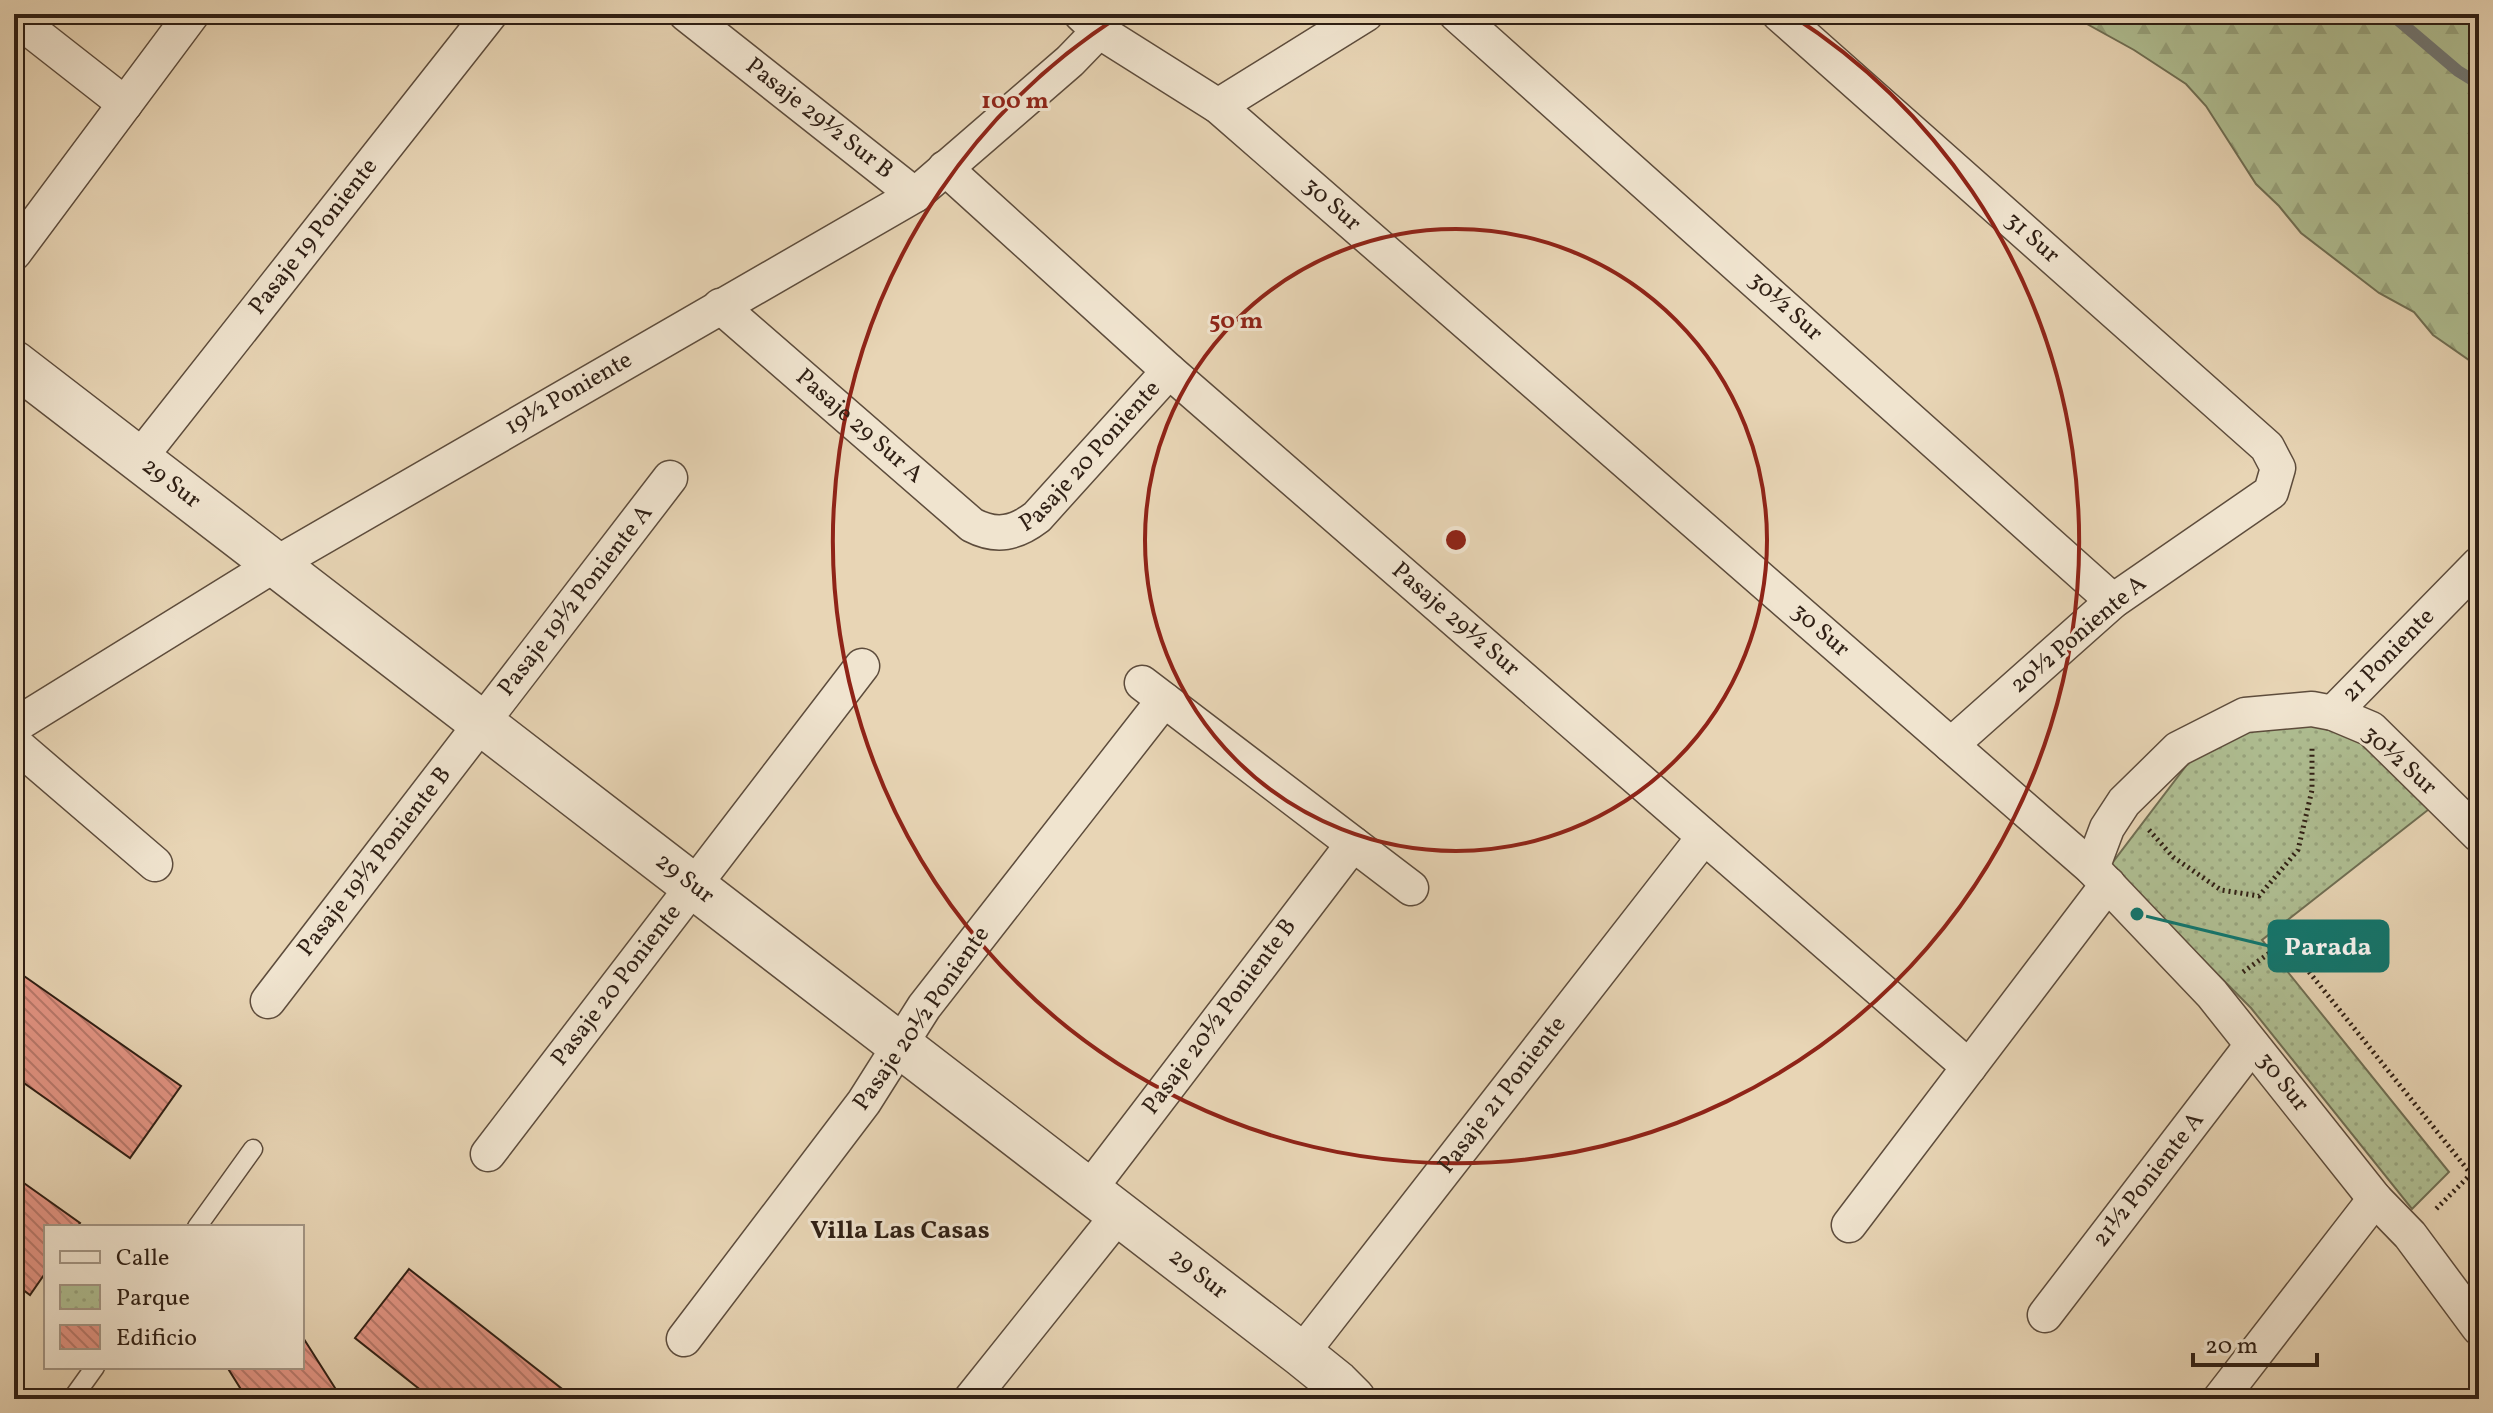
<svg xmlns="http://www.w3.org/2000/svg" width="2493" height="1413" viewBox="0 0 2493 1413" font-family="Vollkorn,serif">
	<defs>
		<pattern id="forest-firs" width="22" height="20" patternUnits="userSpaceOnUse" patternTransform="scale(2)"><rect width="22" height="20" fill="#afbe92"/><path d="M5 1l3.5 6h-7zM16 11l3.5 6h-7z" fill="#97a37d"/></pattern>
		<pattern id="park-dots" width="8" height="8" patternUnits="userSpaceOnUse" patternTransform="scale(2)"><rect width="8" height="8" fill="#afbe92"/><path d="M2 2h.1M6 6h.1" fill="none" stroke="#97a37d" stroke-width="1.8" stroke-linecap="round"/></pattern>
		<pattern id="building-back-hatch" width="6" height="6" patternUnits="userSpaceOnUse" patternTransform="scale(2)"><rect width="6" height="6" fill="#e49585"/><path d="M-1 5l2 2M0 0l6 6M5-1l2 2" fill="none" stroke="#b9796c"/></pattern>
	</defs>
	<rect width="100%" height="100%" fill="#e8d5b5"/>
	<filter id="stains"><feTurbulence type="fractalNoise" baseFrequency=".0025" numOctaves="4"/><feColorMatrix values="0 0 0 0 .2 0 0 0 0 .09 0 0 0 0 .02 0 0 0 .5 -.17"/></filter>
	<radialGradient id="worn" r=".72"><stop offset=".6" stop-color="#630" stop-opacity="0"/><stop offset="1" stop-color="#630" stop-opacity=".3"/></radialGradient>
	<path fill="url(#forest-firs)" stroke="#6f6e53" stroke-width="2" d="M2069 14H2463L2479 24V367L2433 335 2414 312 2379 293 2301 233 2279 206 2256 184 2206 106 2186 84 2134 50Z"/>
	<path fill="url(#park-dots)" stroke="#6f6e53" stroke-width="2" d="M2311 725 2363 735 2433 806 2262 940 2449 1172 2412 1209 2251 1008 2110 866 2189 762 2250 731Z"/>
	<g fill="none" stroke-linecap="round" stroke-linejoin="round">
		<path stroke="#717977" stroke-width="12" d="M2391 14 2458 71 2479 84"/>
	</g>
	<path fill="url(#building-back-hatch)" stroke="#2f1f14" stroke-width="2" d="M14 969 181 1086 130 1158 14 1076Z
		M14 1176 80 1223 77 1227H46V1272L30 1295 14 1283Z
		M409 1269 575 1399H432L355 1338Z
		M302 1336 342 1399H247L227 1367H302Z"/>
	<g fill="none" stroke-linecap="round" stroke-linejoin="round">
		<g stroke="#5d4c3c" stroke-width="21">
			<path id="service" d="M197 1227 253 1149
				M72 1399 95 1367"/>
		</g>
		<g stroke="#5d4c3c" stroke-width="37">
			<g id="minor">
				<path d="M686 14 915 195"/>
				<path id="s1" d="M1081 14 1099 31 1218 106 2092 868 2212 994 2375 1199 2410 1235 2479 1328"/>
				<path d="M1456 14 2113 601"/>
				<path id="s2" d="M1779 14 2267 447 2278 468 2271 492 2113 601 1951 745"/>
				<path d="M14 17 125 104"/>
				<path d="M1218 106 1366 14"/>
				<path d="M945 168 1169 371 1969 1067"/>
				<path d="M14 253 192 14"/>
				<path id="s3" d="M720 306 972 525C997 538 1016 533 1037 517L1169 371"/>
				<path id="s4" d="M138 460 490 14"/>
				<path d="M1142 683 1411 888"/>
				<path id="s5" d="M2333 713 2479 564"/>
				<path d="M14 726 274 565 915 195 1070 61 1099 31"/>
				<path d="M14 743 155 864"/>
				<path d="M2092 868 2107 828 2124 802 2178 749 2245 715 2312 709 2333 713 2371 729 2479 835"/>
				<path d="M268 1001 670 478"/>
				<path id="s6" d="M488 1154 862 666"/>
				<path d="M1088 1191 1353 844"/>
				<path d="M1849 1225 2108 884"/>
				<path d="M2045 1315 2252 1045"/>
				<path d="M684 1339 864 1102 924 1007 1164 700"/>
				<path id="s7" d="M1301 1354 1704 837"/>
				<path d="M971 1399 1119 1214"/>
				<path d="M2220 1399 2375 1199"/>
			</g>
		</g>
		<g stroke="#5d4c3c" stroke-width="47">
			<g id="tertiary">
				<path id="s8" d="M14 363 1301 1354 1337 1383 1353 1399"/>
			</g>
		</g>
		<path stroke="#2f1f14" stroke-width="5" stroke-dasharray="2 4" stroke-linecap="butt" d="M2149 830 2173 857 2221 890 2259 896 2298 850 2312 790V746
			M2243 972 2285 942 2471 1174 2436 1209"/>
		<use href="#service" stroke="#f0e4cf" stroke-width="18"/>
		<use href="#minor" stroke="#f0e4cf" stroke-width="34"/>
		<use href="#tertiary" stroke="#f0e4cf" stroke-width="44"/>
	</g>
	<g fill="none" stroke="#8f2418" stroke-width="4">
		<circle cx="1456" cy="540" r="311"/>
		<path d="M1791 15A623 623 0 1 1 1121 15"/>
	</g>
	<g text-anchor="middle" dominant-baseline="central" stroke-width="6" stroke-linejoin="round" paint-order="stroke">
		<g font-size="24" fill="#2f1f14" stroke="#f0e4cf">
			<text transform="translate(819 119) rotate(38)">Pasaje 29½ Sur B</text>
			<text stroke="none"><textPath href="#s1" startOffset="316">30 Sur</textPath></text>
			<text stroke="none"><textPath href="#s4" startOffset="284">Pasaje 19 Poniente</textPath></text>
			<text stroke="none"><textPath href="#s2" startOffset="338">31 Sur</textPath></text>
			<text transform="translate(1785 307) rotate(42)">30½ Sur</text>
			<text transform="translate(569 394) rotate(-30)">19½ Poniente</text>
			<text stroke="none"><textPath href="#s3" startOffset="184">Pasaje 29 Sur A</textPath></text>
			<text stroke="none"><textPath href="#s3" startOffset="484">Pasaje 20 Poniente</textPath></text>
			<text stroke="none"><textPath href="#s8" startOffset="198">29 Sur</textPath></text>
			<text transform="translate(576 601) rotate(-52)">Pasaje 19½ Poniente A</text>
			<text transform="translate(1455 620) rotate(41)">Pasaje 29½ Sur</text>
			<text stroke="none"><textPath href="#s1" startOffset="964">30 Sur</textPath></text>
			<text transform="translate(2079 635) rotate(-40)">20½ Poniente A</text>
			<text stroke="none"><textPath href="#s5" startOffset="80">21 Poniente</textPath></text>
			<text transform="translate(2399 761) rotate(42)">30½ Sur</text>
			<text transform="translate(375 862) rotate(-52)">Pasaje 19½ Poniente B</text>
			<text stroke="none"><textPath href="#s8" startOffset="846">29 Sur</textPath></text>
			<text stroke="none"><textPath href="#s6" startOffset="212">Pasaje 20 Poniente</textPath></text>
			<text transform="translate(1220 1017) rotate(-53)">Pasaje 20½ Poniente B</text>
			<text transform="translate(922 1019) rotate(-55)">Pasaje 20½ Poniente</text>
			<text stroke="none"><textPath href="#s1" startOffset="1612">30 Sur</textPath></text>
			<text stroke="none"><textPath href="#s7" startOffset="328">Pasaje 21 Poniente</textPath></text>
			<text transform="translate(2149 1180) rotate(-52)">21½ Poniente A</text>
			<text stroke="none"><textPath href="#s8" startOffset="1494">29 Sur</textPath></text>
		</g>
		<g font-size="26" font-weight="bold" fill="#2f1f14" stroke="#f0e4cf">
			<text x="900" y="1231">Villa Las Casas</text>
		</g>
	</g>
	<circle cx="1456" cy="540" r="12" fill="#8f2418" stroke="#f0e4cf" stroke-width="4"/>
	<g font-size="24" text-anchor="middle" font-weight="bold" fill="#8f2418" stroke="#f0e4cf" stroke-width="6" stroke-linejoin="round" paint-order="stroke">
		<text x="1015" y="108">100 m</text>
		<text x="1236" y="328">50 m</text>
	</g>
	<path fill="none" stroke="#0f766e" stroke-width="3" d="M2137 914L2269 946"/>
	<circle fill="#0f766e" stroke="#f0e4cf" stroke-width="3" cx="2137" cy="914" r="8"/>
	<rect fill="#0f766e" stroke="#0f766e" stroke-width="3" x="2269" y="921" width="119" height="50" rx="8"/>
	<g font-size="26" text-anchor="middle" font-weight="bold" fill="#fff">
		<text x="2328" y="955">Parada</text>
	</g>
	<rect width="2493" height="1413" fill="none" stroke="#e8d5b5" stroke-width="48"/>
	<rect x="16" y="16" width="2461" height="1381" fill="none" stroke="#2f1f14" stroke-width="4"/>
	<rect x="24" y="24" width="2445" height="1365" fill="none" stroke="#2f1f14" stroke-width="2"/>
	<rect x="44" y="1225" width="260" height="144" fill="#f0e4cf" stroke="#a39584" stroke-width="2"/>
	<rect x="60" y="1251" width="40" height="12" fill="#f0e4cf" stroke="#a39584" stroke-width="2"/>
	<text x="116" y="1265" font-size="24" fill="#2f1f14">Calle</text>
	<rect x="60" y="1285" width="40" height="24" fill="url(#park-dots)" stroke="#a39584" stroke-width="2"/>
	<text x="116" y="1305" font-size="24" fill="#2f1f14">Parque</text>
	<rect x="60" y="1325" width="40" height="24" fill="url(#building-back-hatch)" stroke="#a39584" stroke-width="2"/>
	<text x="116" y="1345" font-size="24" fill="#2f1f14">Edificio</text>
	<path d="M2193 1353v12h124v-12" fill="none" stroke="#2f1f14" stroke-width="4"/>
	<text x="2205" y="1353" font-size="24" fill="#2f1f14" stroke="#f0e4cf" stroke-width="6" paint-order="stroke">20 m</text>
	<rect width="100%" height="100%" filter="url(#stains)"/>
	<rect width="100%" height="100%" fill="url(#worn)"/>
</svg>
